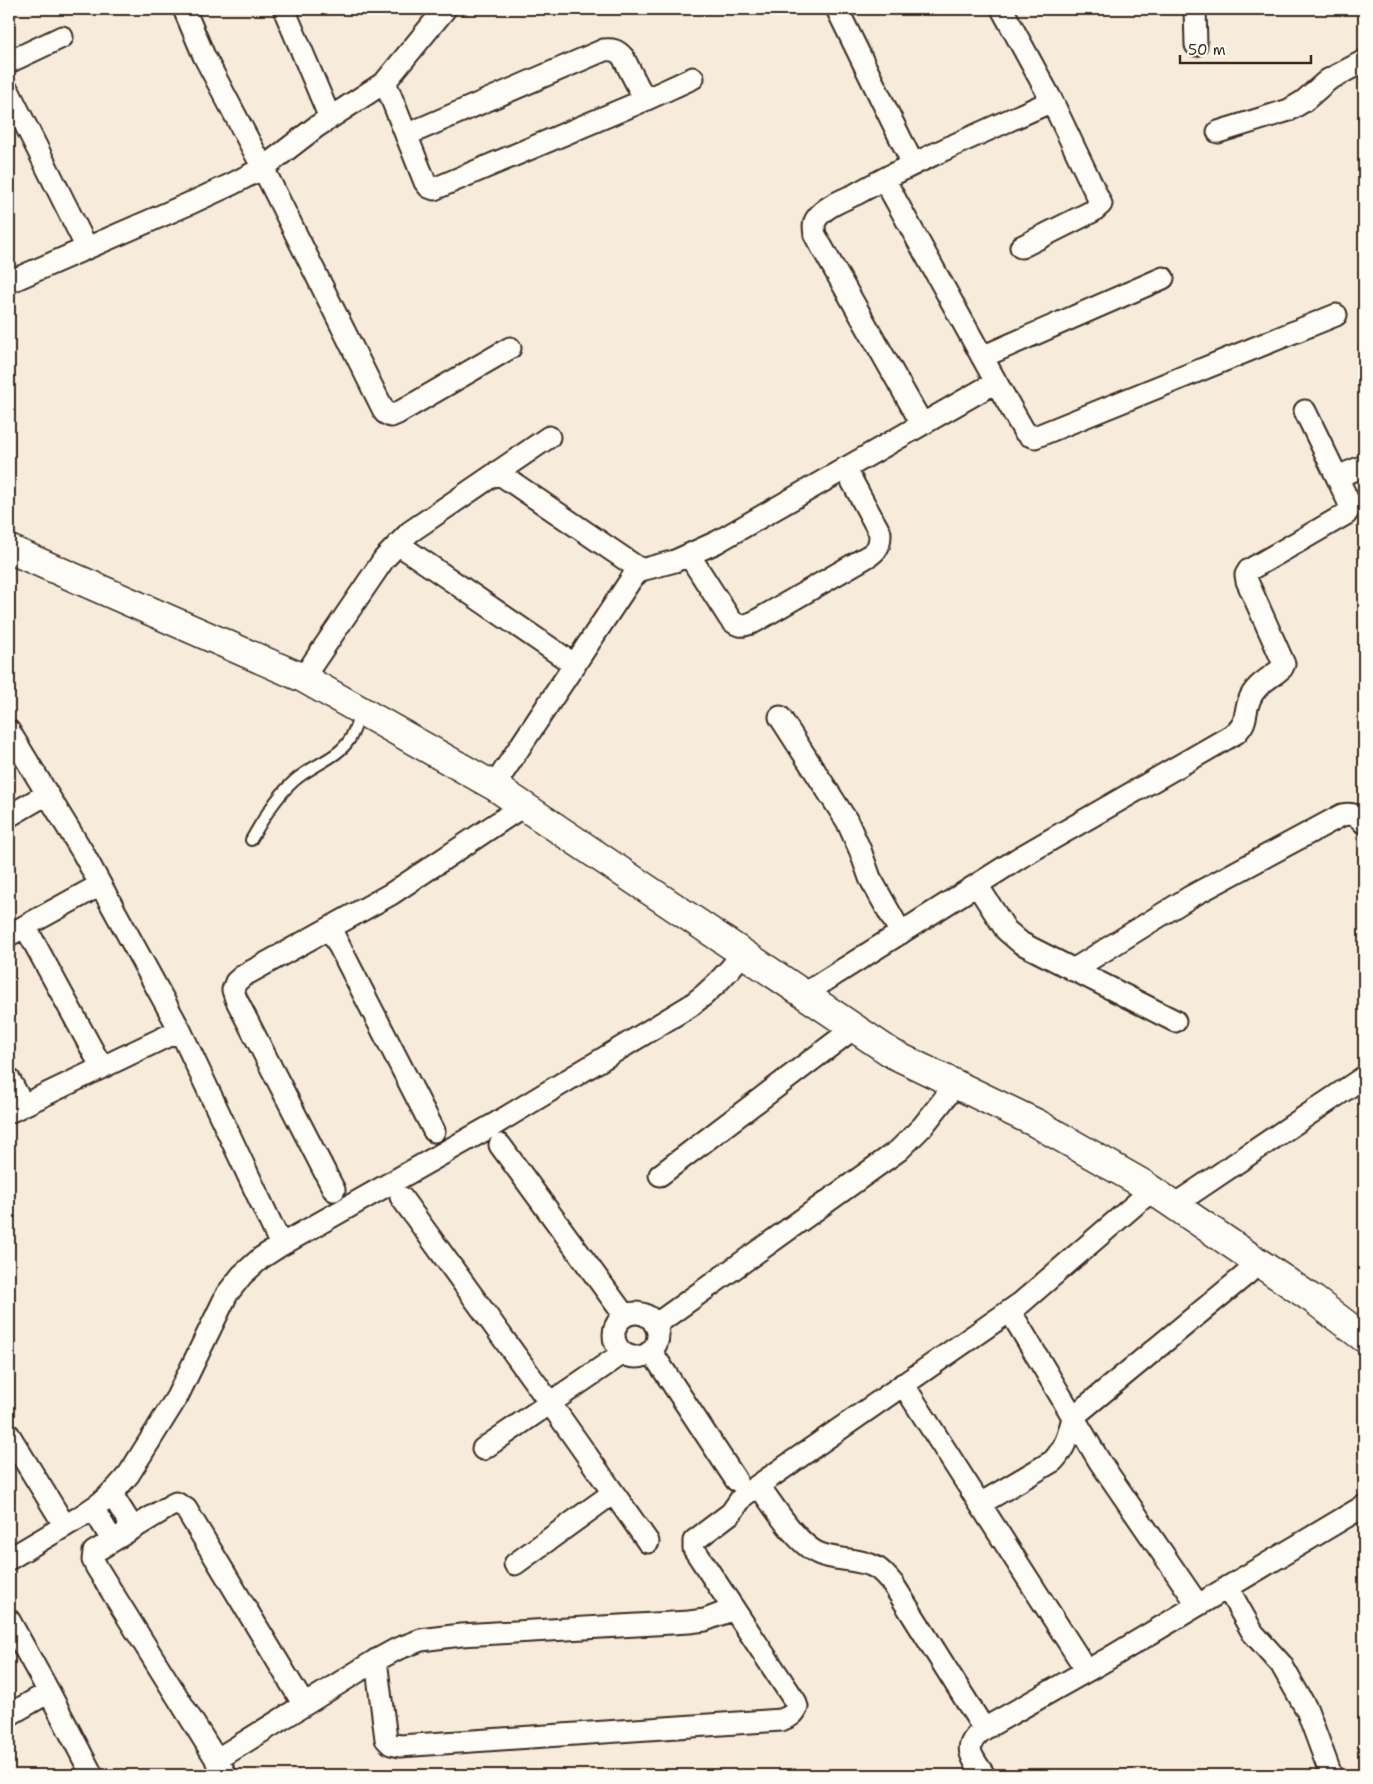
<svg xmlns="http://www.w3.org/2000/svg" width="1373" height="1784" viewBox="0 0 1373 1784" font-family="'Shantell Sans',sans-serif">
	<rect width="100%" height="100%" fill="#f7ecdb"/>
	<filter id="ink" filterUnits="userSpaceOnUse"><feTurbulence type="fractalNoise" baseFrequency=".02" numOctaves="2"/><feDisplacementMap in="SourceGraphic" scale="10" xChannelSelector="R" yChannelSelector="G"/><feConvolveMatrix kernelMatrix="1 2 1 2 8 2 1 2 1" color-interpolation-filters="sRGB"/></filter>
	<g filter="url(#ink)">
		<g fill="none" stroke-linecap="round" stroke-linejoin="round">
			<g stroke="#3b2a1e" stroke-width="14">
				<path id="lane" d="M251 840C263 819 276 797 294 781 311 765 340 758 351 737 355 729 358 720 361 712"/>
			</g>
			<g stroke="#3b2a1e" stroke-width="25">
				<path id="street" d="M184 9 204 56 263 168 385 413 391 416 398 413 510 348
					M284 9 330 118
					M837 9 913 164
					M1195 9 1196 45
					M9 62 62 37
					M385 82 425 182 429 187 434 189 645 100 693 78
					M9 92 87 248
					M1218 132 1289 110 1304 101 1328 80 1364 61
					M406 135 604 50C612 49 617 50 623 57L645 100
					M884 179 996 382
					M1021 247 1093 211 1101 204 1052 101
					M9 282 193 202 232 184 263 168 316 127 385 82 445 9
					M982 357 1163 278
					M1305 411 1337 477
					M922 424 815 235C814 229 813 223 817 218 826 206 843 200 856 194 919 159 986 131 1052 101L1002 9
					M497 472 641 570
					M398 544 575 665
					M689 555 730 619C739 628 743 626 754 622L870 555C879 549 880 543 880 533L845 468
					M303 678 384 559 410 532 549 437
					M780 717 847 821 860 850 870 878 901 933
					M9 731 82 851 180 1030 281 1245
					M494 786 632 578 641 570 675 561 717 542 996 382 1024 431 1029 435 1035 437 1336 315
					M9 816 47 794
					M977 885 1006 930 1021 943 1175 1021
					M25 926 101 1066
					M330 928 434 1131
					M9 935 100 885
					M1073 970 1190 897 1342 815C1351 813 1358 815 1364 823
					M804 994 1019 858 1236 733C1249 719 1243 717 1249 701 1254 685 1271 678 1282 668L1284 664 1247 581 1246 575 1249 570 1346 514 1349 509 1350 505 1337 477 1364 466
					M9 1079 23 1105
					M9 1112 180 1030
					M500 1145 625 1316
					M660 1175 854 1028
					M334 1190 236 999 233 990 236 982 243 976 391 894 523 806
					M401 1197 550 1403 648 1542
					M1174 1205 1364 1077
					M1010 1311 1100 1462 1198 1605
					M614 1335a22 22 0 1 1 44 0a22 22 0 1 1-44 0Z
					M655 1325 899 1150 923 1126 956 1084
					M651 1351 736 1480
					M903 1384 1087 1671
					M9 1435 65 1526
					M483 1449 623 1353
					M759 1486C773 1505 798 1546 820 1554 838 1561 860 1558 877 1568 883 1572 888 1578 893 1584L984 1729
					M111 1493 133 1528
					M980 1504 1053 1461C1066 1447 1069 1434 1073 1417L1260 1263
					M93 1508 112 1540
					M9 1559 80 1517 99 1504 116 1489 129 1474 177 1397 227 1294 242 1275 261 1258 281 1245 495 1124 690 1006C711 991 727 974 743 953
					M515 1564 613 1493
					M1227 1587 1253 1633 1281 1664 1307 1710 1331 1775
					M9 1620 49 1692 92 1775
					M376 1660 386 1739 391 1744 400 1746 781 1720C789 1717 794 1715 797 1707L795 1701 694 1549V1541L731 1513 743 1496 1021 1303 1152 1190
					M9 1715 49 1692
					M216 1760 373 1662 397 1649 421 1640 461 1635 689 1622 705 1620 734 1609
					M226 1775 97 1568 93 1560 94 1552 170 1506 176 1503 186 1509 304 1705
					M984 1775C971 1755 961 1747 984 1729L1106 1660 1364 1506"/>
			</g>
			<g stroke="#3b2a1e" stroke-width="31">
				<path id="secondary" d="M9 549 303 678 494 786 893 1054 1036 1123 1143 1184 1314 1300 1364 1338"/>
			</g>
			<use href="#lane" stroke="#fdfcf7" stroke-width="10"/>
			<use href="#street" stroke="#fdfcf7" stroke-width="21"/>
			<use href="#secondary" stroke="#fdfcf7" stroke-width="28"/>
		</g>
	</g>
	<rect width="1373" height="1784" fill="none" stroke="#fdfcf7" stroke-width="30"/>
	<rect x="15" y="15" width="1343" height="1754" fill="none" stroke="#3b2a1e" stroke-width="2" filter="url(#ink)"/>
	<path d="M1180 55v8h131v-8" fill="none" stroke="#3b2a1e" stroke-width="2.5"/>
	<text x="1188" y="55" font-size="15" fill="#3b2a1e" stroke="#fdfcf7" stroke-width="4" paint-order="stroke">50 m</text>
</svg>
